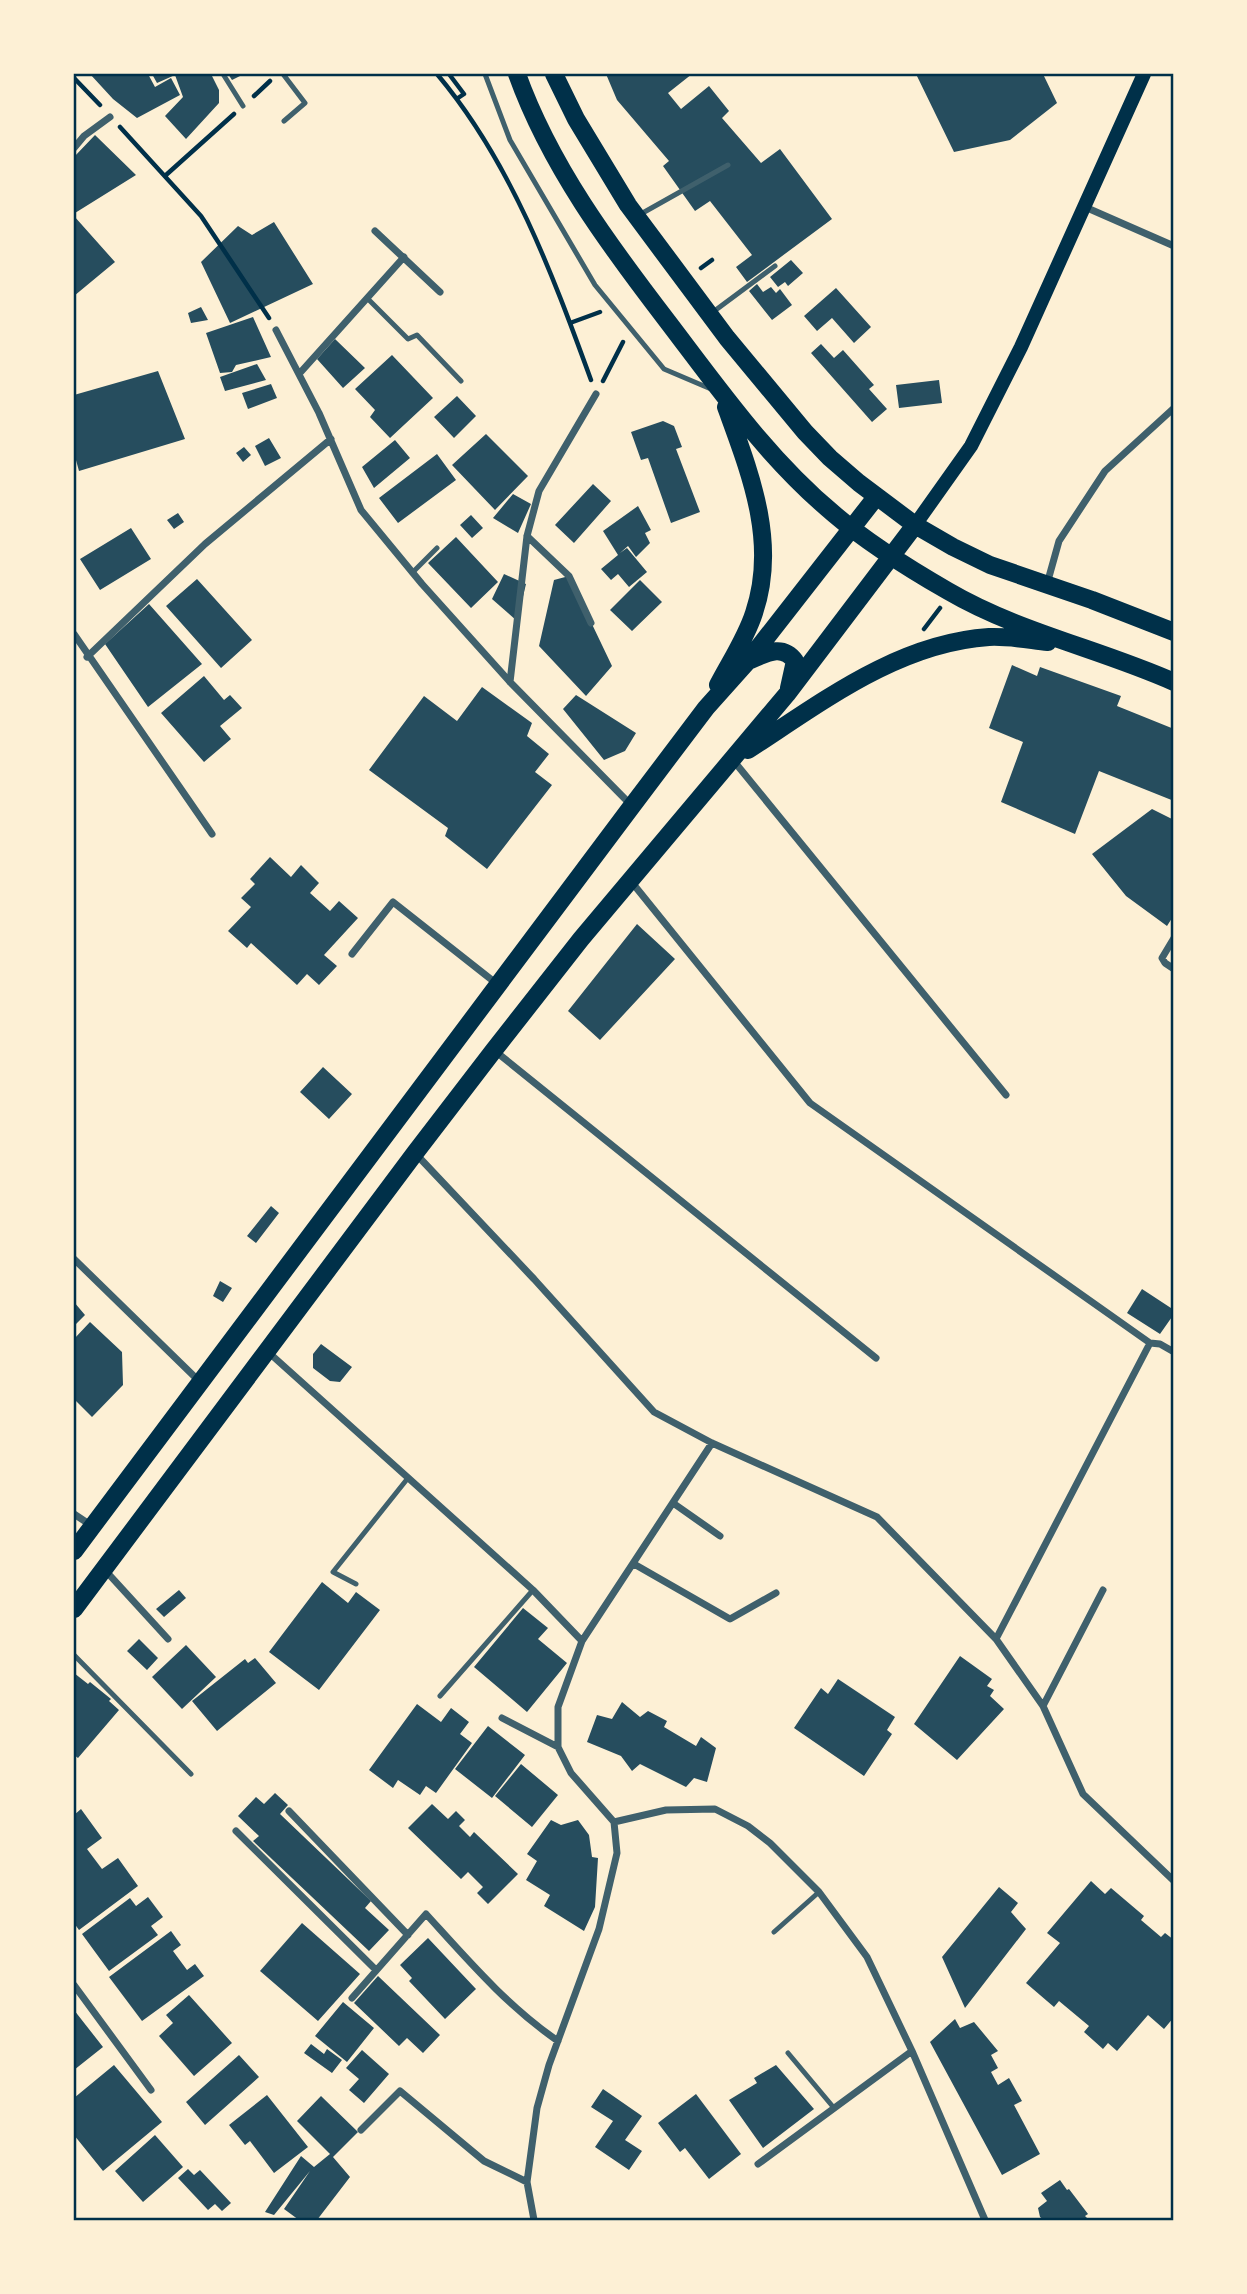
<svg xmlns="http://www.w3.org/2000/svg" width="1247" height="2294" viewBox="0 0 1247 2294" font-family="'IBM Plex Sans',sans-serif">
	<rect width="100%" height="100%" fill="#fdf0d5"/>
	<path fill="#264d5e" d="M90 74H129L131 76 136 74H148L155 87 171 78 180 95 137 118 113 99Z
		M152 74H211L219 90V103L186 139 165 116 183 97 175 75 157 83Z
		M228 74H244L232 80Z
		M606 74H692L668 93 681 109 709 86 729 111 722 118 761 163 780 149 832 219 747 282 736 267 752 255 710 201 695 211 663 166 669 161 617 100Z
		M916 74H1043L1057 103 1010 140 954 152Z
		M95 135 136 175 75 213 74 211V157Z
		M74 216 115 262 74 296Z
		M274 222 313 284 230 323 201 262 238 226 252 235Z
		M791 260 803 273 788 286 785 282 778 287 770 277Z
		M757 284 763 292 771 287 776 293 780 289 792 305 772 320 749 291Z
		M836 288 871 327 854 343 832 318 817 331 804 316Z
		M201 307 208 320 191 323 188 313Z
		M253 317 271 357 236 365 232 372 220 373 206 333Z
		M335 339 365 368 343 388 317 359Z
		M821 344 834 358 843 350 874 385 869 389 887 409 872 422 811 353Z
		M392 355 433 398 390 438 370 417 375 410 355 389Z
		M257 364 266 380 225 391 220 377Z
		M158 371 185 439 79 471 74 453V395Z
		M939 380 942 403 899 408 896 385Z
		M271 384 277 398 248 409 242 393Z
		M457 396 476 416 454 438 434 417Z
		M663 421 674 426 682 447 676 449 700 512 671 523 648 458 641 460 631 432Z
		M486 434 528 476 495 510 452 465Z
		M269 438 281 458 265 466 255 446Z
		M395 440 410 458 374 488 362 467Z
		M244 447 251 455 243 462 236 453Z
		M437 454 456 480 398 523 379 498Z
		M593 484 611 501 574 543 555 525Z
		M513 494 531 504 518 533 493 518Z
		M638 506 651 530 645 533 650 543 636 557 628 546 620 553 627 548 647 572 629 587 618 574 611 580 601 569 618 555 603 531Z
		M178 513 184 522 174 529 167 520Z
		M471 515 483 528 472 538 460 525Z
		M131 528 151 559 100 590 80 559Z
		M456 537 498 582 471 608 428 563Z
		M504 574 526 584 517 621 492 599Z
		M569 576 612 666 586 696 539 646 554 580Z
		M197 579 252 640 221 668 166 606Z
		M640 580 662 602 632 631 610 610Z
		M149 604 202 664 148 707 105 644Z
		M1012 665 1037 676 1040 667 1121 696 1117 706 1174 729V801L1099 771 1075 834 1001 802 1023 742 989 728Z
		M204 676 224 700 230 695 242 708 220 726 231 739 204 762 161 713Z
		M482 687 532 723 527 736 549 754 535 772 552 785 487 869 445 836 448 828 369 770 424 696 457 721Z
		M576 695 636 733 625 751 604 760 563 709Z
		M1152 809 1174 820V915L1167 926 1126 896 1092 854Z
		M270 857 291 877 301 865 319 883 310 893 330 911 339 901 358 918 324 955 337 966 319 985 307 974 297 985 251 943 247 948 228 931 251 907 241 898 255 884 250 879Z
		M637 924 675 959 600 1040 568 1011Z
		M323 1067 352 1094 329 1119 300 1092Z
		M271 1206 279 1213 256 1243 247 1236Z
		M220 1281 232 1288 223 1302 213 1296Z
		M1142 1289 1174 1310V1314L1160 1334 1127 1313Z
		M74 1302 85 1315 74 1326Z
		M90 1322 122 1352 123 1385 92 1417 74 1399V1339Z
		M321 1344 352 1367 340 1382 330 1381 313 1368V1354Z
		M322 1582 348 1603 356 1592 380 1610 319 1690 269 1652Z
		M179 1590 186 1598 164 1617 156 1609Z
		M523 1608 548 1628 538 1639 567 1663 527 1712 474 1667Z
		M139 1639 158 1658 147 1670 127 1651Z
		M186 1645 216 1677 182 1709 152 1677Z
		M960 1656 992 1679 987 1686 994 1690 990 1696 1004 1709 957 1760 914 1724Z
		M255 1658 276 1683 217 1731 192 1701 245 1659 248 1663Z
		M74 1673 88 1684 90 1682 111 1699 109 1701 119 1710 78 1758 74 1755Z
		M838 1679 895 1717 887 1730 892 1734 864 1776 794 1728 821 1688 828 1694Z
		M622 1702 640 1717 648 1711 667 1721 664 1727 696 1746 701 1737 716 1748 707 1782 694 1778 686 1787 640 1764 632 1771 621 1756 587 1742 597 1715 612 1719Z
		M417 1704 441 1722 451 1708 469 1722 460 1734 472 1743 436 1793 426 1786 420 1795 398 1780 393 1788 369 1770Z
		M488 1726 525 1755 492 1798 455 1769Z
		M521 1764 558 1795 532 1827 495 1796Z
		M275 1793 288 1805 280 1814 371 1901 365 1908 389 1930 369 1951 253 1841 259 1836 238 1816 256 1797 264 1804Z
		M432 1804 448 1819 456 1811 465 1820 459 1826 470 1837 474 1832 518 1874 488 1904 477 1893 483 1887 468 1872 461 1879 408 1828Z
		M81 1809 102 1838 87 1849 102 1869 118 1858 138 1886 79 1930 74 1923V1815Z
		M551 1820 561 1825 578 1820 589 1835 592 1857 598 1858 595 1907 584 1931 544 1906 550 1895 526 1880 537 1861 527 1854Z
		M1091 1881 1105 1894 1111 1888 1144 1916 1141 1920 1161 1937 1165 1933 1174 1940V2017L1164 2029 1148 2015 1117 2051 1108 2043 1103 2049 1084 2032 1089 2026 1059 2001 1054 2007 1026 1983 1060 1943 1047 1933Z
		M999 1887 1018 1903 1011 1912 1026 1929 965 2008 942 1957Z
		M148 1897 163 1917 151 1926 158 1935 109 1971 82 1934 130 1898 136 1906Z
		M302 1923 360 1974 318 2021 260 1971Z
		M171 1931 181 1945 173 1951 187 1970 195 1964 204 1976 142 2021 109 1977Z
		M428 1938 476 1989 445 2019 409 1981 412 1978 400 1965Z
		M378 1976 440 2035 423 2053 407 2038 399 2046 354 2003Z
		M189 1995 232 2043 194 2076 159 2036 173 2023 166 2015Z
		M343 2002 374 2028 347 2062 315 2036Z
		M74 2010 103 2047 74 2070Z
		M955 2019 960 2028 974 2022 998 2051 991 2055 998 2068 991 2072 998 2085 1009 2078 1022 2101 1014 2105 1040 2154 1002 2175 930 2042Z
		M311 2044 324 2054 327 2049 342 2060 332 2073 304 2053Z
		M362 2050 389 2074 364 2103 349 2090 359 2079 346 2068Z
		M239 2055 259 2077 205 2125 186 2102Z
		M114 2065 162 2122 103 2171 74 2135V2098Z
		M776 2065 814 2109 763 2148 729 2100 757 2083 754 2078Z
		M603 2089 642 2116 625 2140 642 2151 629 2170 595 2147 613 2121 591 2107Z
		M696 2094 741 2154 709 2179 685 2148 680 2152 658 2123Z
		M267 2095 308 2147 274 2173 250 2141 245 2145 229 2125Z
		M321 2096 358 2132 333 2157 350 2177 317 2220H299L284 2209 310 2171 274 2215 265 2212 301 2156 314 2167 330 2154 297 2121Z
		M155 2135 183 2167 143 2202 115 2171Z
		M188 2169 194 2175 200 2170 231 2203 222 2211 215 2204 208 2210 178 2178Z
		M1060 2180 1067 2190 1069 2189 1088 2214 1085 2216 1089 2220H1044L1040 2217 1038 2208 1047 2201 1041 2193Z"/>
	<g fill="none" stroke-linecap="round" stroke-linejoin="round">
		<path stroke="#003049" stroke-width="4.5" d="M437 74C511 162 552 273 591 380
			M449 74 464 94 458 98
			M74 78 100 105
			M254 96 270 81
			M120 127 201 216 269 318
			M166 175 234 114
			M701 268 712 260
			M570 323 600 312
			M603 381 623 342
			M924 629 940 608"/>
		<path stroke="#3f606c" stroke-width="5" d="M223 74 243 106
			M283 74 305 103 284 121
			M485 74 510 140 595 285 664 369 711 389
			M639 215 728 165
			M367 298 408 339 417 335 461 381
			M713 312 775 266
			M412 573 437 548
			M356 1584 333 1572 408 1478
			M74 1655 191 1774
			M440 1696 533 1590
			M774 1932 819 1892
			M788 2053 834 2108"/>
		<path stroke="#3f606c" stroke-width="7" d="M74 148 84 136 110 117
			M1085 207 1174 246
			M375 231 440 292
			M276 330 319 413 361 510 422 584 510 682 631 805
			M299 374 404 257
			M527 536 569 576 591 623
			M1047 584 1059 541 1105 471 1174 408
			M74 634 212 834
			M87 657 205 544 331 439
			M510 682 527 536 539 491 596 394
			M733 760 1006 1095
			M630 880 810 1103 1150 1343 1160 1344 1174 1352
			M1174 938 1162 958 1165 963 1174 969
			M352 954 393 902 497 984
			M495 1051 876 1358
			M415 1153 534 1279 654 1412 712 1443 877 1517 996 1639 1043 1706 1083 1794 1174 1881
			M74 1259 200 1382
			M267 1351 533 1590 582 1641
			M673 1503 720 1536
			M74 1514 92 1526
			M634 1564 730 1619 776 1593
			M104 1569 168 1639
			M996 1639 1150 1343
			M1043 1706 1103 1590
			M502 1718 558 1747
			M289 1811 408 1935
			M614 1822 666 1810 715 1809 748 1826 770 1843 819 1892 867 1957 912 2051 985 2220
			M236 1831 376 1970
			M74 1985 151 2090
			M352 1998 426 1914C467 1959 507 2006 558 2041
			M361 2130 400 2091 484 2161 527 2182
			M758 2164 912 2051
			M534 2220 527 2182 537 2108 549 2065 599 1929 617 1853 614 1822 571 1773 558 1747V1707L582 1641 712 1443"/>
		<path stroke="#003049" stroke-width="14" d="M915 525 971 446 1021 347 1144 74"/>
		<path stroke="#003049" stroke-width="18" d="M517 74C550 166 609 245 668 322 719 389 768 459 834 514 869 544 908 568 948 591 1018 632 1100 649 1174 682
			M554 74 576 119 628 205 727 338 805 432 830 458 859 483 915 525 953 547 990 565 1092 600 1174 632
			M748 661C765 654 782 643 795 661L789 688
			M718 685C730 662 746 638 754 613 778 542 750 473 726 407
			M748 750C822 702 898 643 989 637 1009 636 1029 640 1048 642
			M74 1551 632 806 706 708 748 661 876 497
			M74 1609 415 1153 494 1050 581 939 787 694 915 525"/>
	</g>
	<rect width="1247" height="2294" fill="none" stroke="#fdf0d5" stroke-width="150"/>
	<rect x="75" y="75" width="1097" height="2144" fill="none" stroke="#003049" stroke-width="2.5"/>
</svg>
